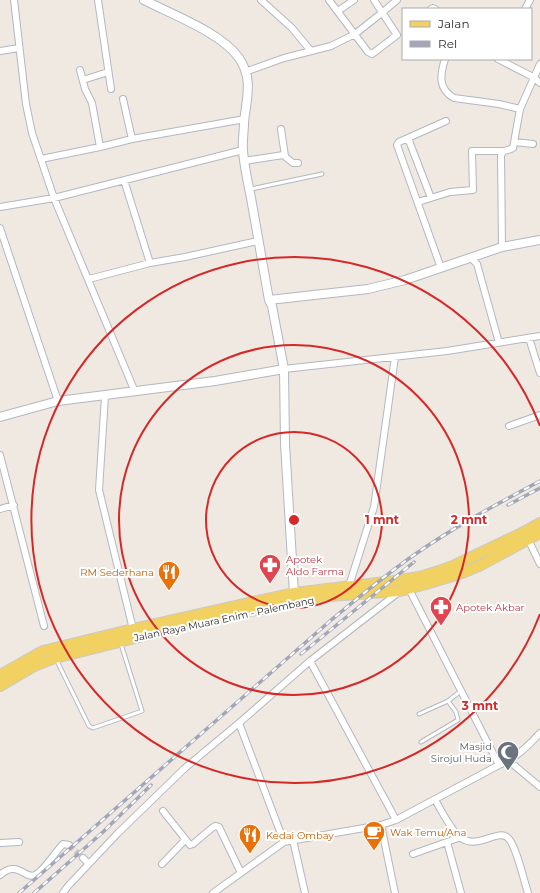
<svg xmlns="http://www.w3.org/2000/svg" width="540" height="893" viewBox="0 0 540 893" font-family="Montserrat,sans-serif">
	<rect width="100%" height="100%" fill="#efe9e1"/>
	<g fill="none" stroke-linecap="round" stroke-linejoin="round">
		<path stroke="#c8c4bd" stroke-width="6" stroke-dasharray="6 3" stroke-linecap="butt" d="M69 845 83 858"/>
		<g stroke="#b4b7c1" stroke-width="5">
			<path id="service" d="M251 189 322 174
				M56 659 89 726 93 728 142 711 121 644
				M419 714 448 701
				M421 742 458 720 456 712 448 701 461 691"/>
		</g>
		<g stroke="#b4b7c1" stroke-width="8">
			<path id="minor" d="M14 0 26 104 32 133 54 198 135 392
				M98 0 111 89
				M261 0 292 28 311 51
				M329 0 368 52 372 54 397 35 374 0
				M431 9 433 8 435 9
				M525 9 530 0
				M338 11 354 0
				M0 51 19 48
				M445 59C440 75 438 89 454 98L499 104 520 109
				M498 59 533 77 540 83
				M80 70 85 89 92 103 100 147
				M245 72 284 58 331 46 355 34 383 12 397 0
				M83 80 108 72
				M123 99 132 139
				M281 129 285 156
				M408 138 431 198
				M515 142 533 144
				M41 159 100 147 132 139 245 119
				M244 161 283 155 293 163H298
				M124 180 150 263
				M418 202 450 192 473 190 472 151H504
				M0 207 54 198 243 150
				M0 228 58 401
				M502 247 501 155 504 151 511 149 513 148 520 109 540 64
				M471 258 477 264 499 343
				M441 268 397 145 399 142 446 121
				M89 279 150 263 185 257 258 241
				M529 338 540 373
				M284 369 447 351 540 336
				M105 396 99 490 133 629
				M509 426 540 415
				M0 455 44 626
				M0 509 14 505
				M527 537 540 564
				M349 586 374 507 395 357
				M409 589 499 765
				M310 661 396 820
				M509 761 540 787
				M435 800C442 811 451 831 461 838 478 850 498 828 508 838 516 845 524 881 528 893
				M163 811 190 845 193 844 212 828 215 826 219 827 241 873
				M381 825 395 893
				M293 840 305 893
				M284 842 239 723 310 661 399 592
				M447 842 461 893
				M0 843 19 842
				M413 854 461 837
				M83 858 89 864
				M162 864 185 840
				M0 875C18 859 25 880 35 875 45 870 55 852 63 844L69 845
				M63 893 68 886 118 833 185 768 239 723
				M213 893 284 842 381 825 396 820 499 765C515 759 528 746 540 733"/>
		</g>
		<g stroke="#b4b7c1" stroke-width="10">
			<path id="tertiary" d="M144 0C171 14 222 33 239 58 254 80 246 99 244 123 244 132 242 142 243 150 244 166 248 183 251 198 257 232 263 266 269 300L272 306 284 369 285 444 294 593
				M269 300 368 289 405 280 502 247 540 240
				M0 417 58 401 215 381 284 369"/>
		</g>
		<g stroke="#c9c9c9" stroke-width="12">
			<path id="primary" d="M0 675 43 651 133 629 294 593 394 581 419 577 439 571 455 565 524 532 540 523
				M0 686 34 666 55 658 187 625 296 601 329 596 400 591 426 584 462 573 479 566 540 533"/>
		</g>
		<use href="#service" stroke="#fff" stroke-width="3"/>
		<use href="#minor" stroke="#fff" stroke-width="6"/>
		<use href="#tertiary" stroke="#fff" stroke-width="8"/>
		<use href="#primary" stroke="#f2d163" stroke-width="10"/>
		<g stroke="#a3a6b8" stroke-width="3.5">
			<path id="rail" d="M508 505 540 488
				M301 654 414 562
				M19 893 330 621C357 599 385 575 414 555 454 527 497 504 540 481
				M34 893 103 832 151 785"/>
		</g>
		<use href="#rail" stroke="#fff" stroke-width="2" stroke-dasharray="6" stroke-linecap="butt"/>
	</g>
	<g fill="none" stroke="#d62828" stroke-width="2">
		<circle cx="294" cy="520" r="88"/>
		<circle cx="294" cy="520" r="175"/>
		<path d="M540 614A263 263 0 1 1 540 426"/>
	</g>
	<defs>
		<g id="pharmacy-pin" transform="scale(1.15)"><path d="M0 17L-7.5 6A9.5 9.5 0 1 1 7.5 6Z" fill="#e0444e" stroke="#fff"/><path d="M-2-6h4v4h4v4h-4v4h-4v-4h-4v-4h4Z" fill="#fff"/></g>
		<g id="restaurant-pin" transform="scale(1.15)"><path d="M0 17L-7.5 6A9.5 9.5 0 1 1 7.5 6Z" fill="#e8710a" stroke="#fff"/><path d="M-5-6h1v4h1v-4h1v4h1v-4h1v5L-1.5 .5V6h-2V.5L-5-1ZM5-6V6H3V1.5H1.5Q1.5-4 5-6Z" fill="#fff"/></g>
		<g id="mosque-pin" transform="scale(1.15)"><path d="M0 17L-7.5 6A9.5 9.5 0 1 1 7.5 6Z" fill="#6b7280" stroke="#fff"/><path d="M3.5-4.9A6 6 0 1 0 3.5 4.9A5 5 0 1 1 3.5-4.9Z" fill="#fff"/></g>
		<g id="cafe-pin" transform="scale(1.15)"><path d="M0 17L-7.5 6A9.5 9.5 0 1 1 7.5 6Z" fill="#e8710a" stroke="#fff"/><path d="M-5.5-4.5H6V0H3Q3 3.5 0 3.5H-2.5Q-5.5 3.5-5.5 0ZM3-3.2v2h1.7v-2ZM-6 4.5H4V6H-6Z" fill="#fff"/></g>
	</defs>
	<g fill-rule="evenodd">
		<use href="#pharmacy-pin" x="270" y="565"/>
		<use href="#restaurant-pin" x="169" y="572"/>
		<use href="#pharmacy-pin" x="441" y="607"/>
		<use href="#mosque-pin" x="508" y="752"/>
		<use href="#cafe-pin" x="374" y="832"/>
		<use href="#restaurant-pin" x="250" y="835"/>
	</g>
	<g text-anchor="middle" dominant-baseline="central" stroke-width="4" stroke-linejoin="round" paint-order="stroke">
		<g font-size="10" fill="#be3a42" stroke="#fff" text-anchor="start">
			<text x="286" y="559">Apotek<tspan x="286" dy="12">Aldo Farma</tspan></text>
			<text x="456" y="607">Apotek Akbar</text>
		</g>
		<g font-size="10" fill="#c56008" stroke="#fff" text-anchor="start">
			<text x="154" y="572" text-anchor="end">RM Sederhana</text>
			<text x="390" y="832">Wak Temu/Ana</text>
			<text x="266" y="835">Kedai Ombay</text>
		</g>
		<g font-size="10" fill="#2e2e2e" stroke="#fff">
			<text transform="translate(224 619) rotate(-12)">Jalan Raya Muara Enim - Palembang</text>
		</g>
		<g font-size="10" fill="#5b616d" stroke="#fff" text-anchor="end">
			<text x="492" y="746">Masjid<tspan x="492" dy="12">Sirojul Huda</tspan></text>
		</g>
	</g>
	<circle cx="294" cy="520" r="6" fill="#d62828" stroke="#fff" stroke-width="2"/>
	<g font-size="12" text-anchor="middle" font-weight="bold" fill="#d62828" stroke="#fff" stroke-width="4" stroke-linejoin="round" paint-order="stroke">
		<text x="382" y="524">1 mnt</text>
		<text x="469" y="524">2 mnt</text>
		<text x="480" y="710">3 mnt</text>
	</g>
	<rect x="402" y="8" width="130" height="52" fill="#ffffff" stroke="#ababab"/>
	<rect x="410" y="21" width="20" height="6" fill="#f2d163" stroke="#ababab"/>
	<text x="438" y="28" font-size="12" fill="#2e2e2e">Jalan</text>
	<rect x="410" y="41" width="20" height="6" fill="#a3a6b8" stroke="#ababab"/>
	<text x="438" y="48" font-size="12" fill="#2e2e2e">Rel</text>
</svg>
